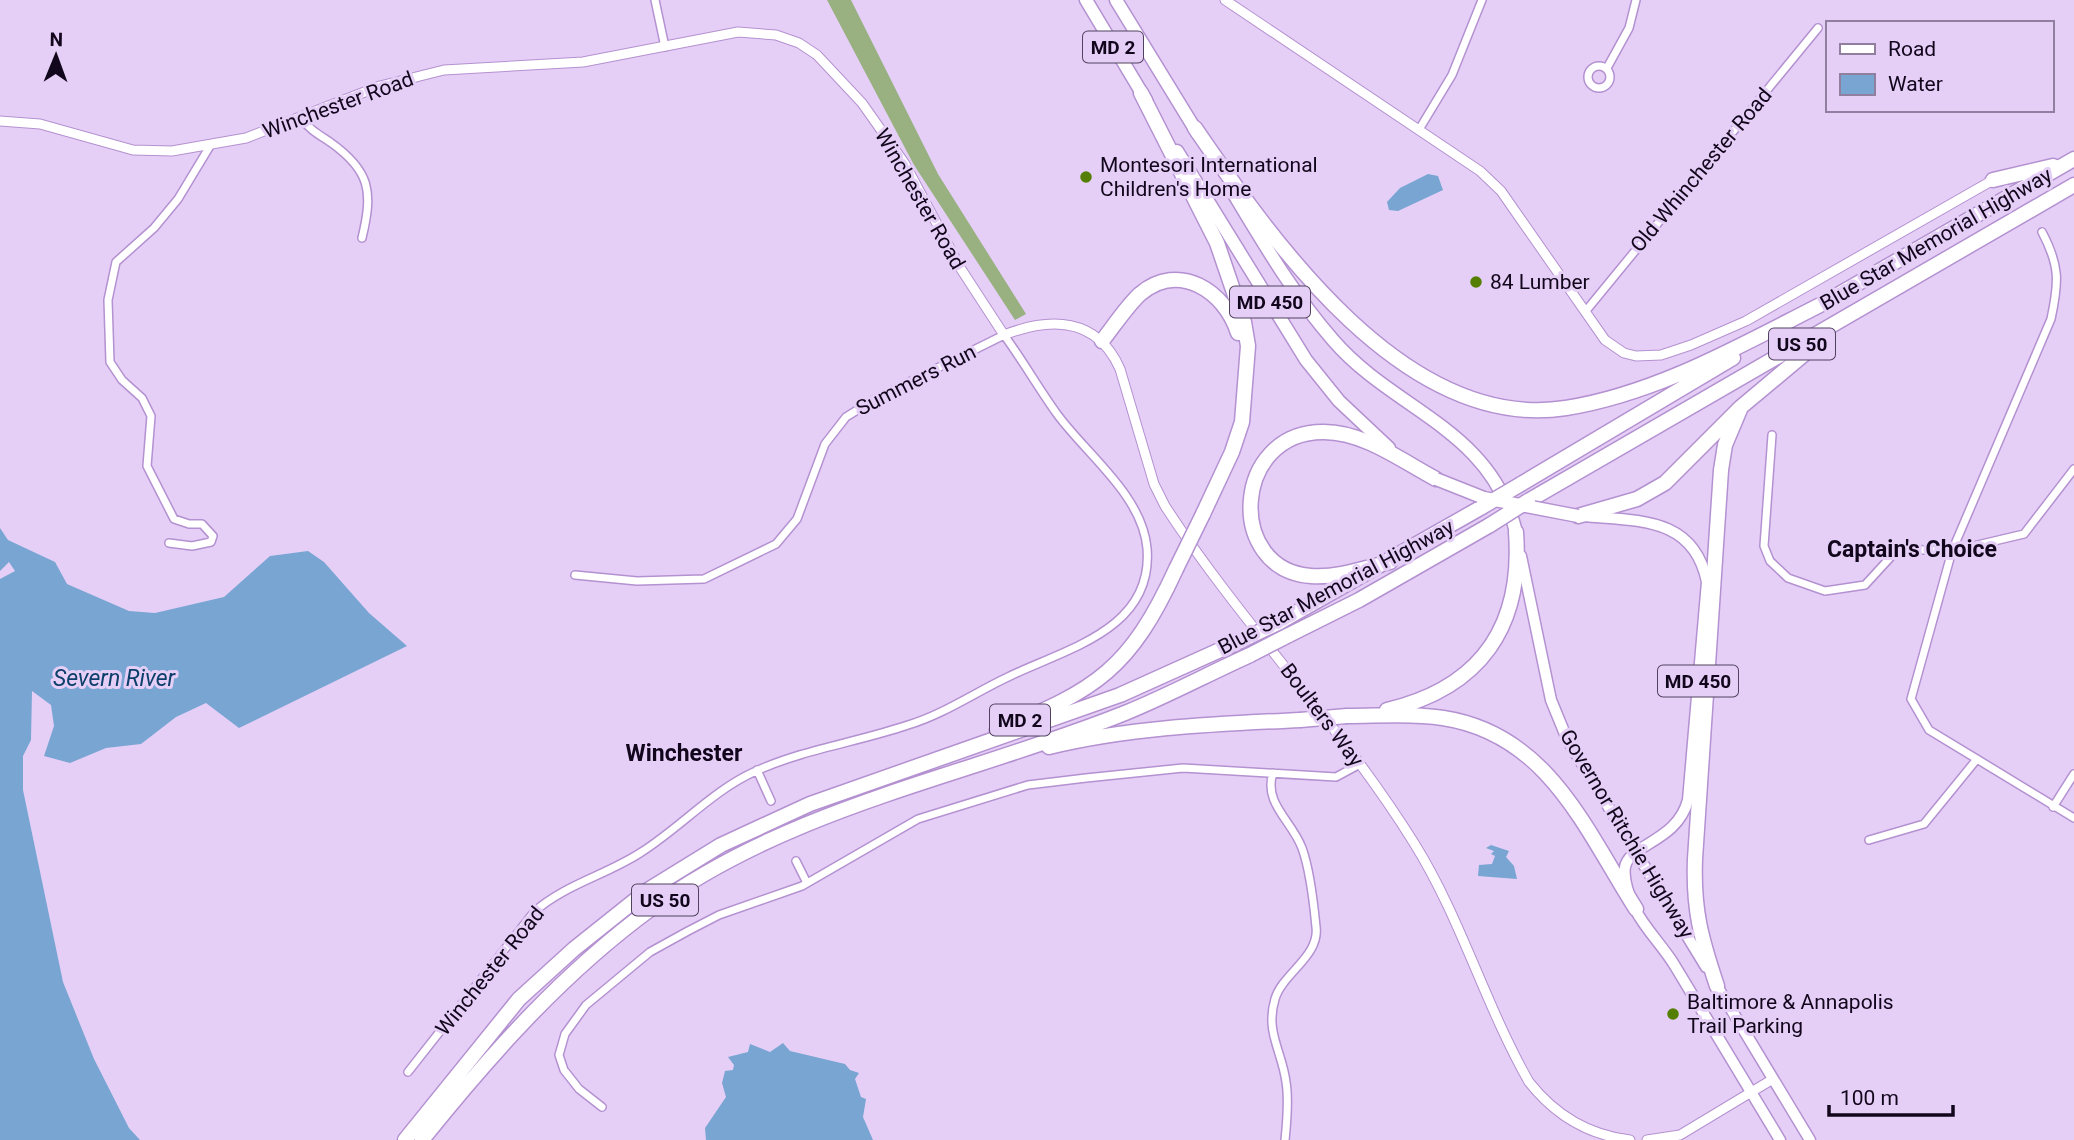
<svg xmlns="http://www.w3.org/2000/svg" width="2074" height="1140" viewBox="0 0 2074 1140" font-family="Roboto,sans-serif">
	<rect width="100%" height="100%" fill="#e5cff7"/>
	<path fill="#99b180" d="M827 0H851L938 174 1026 314 1015 320 914 165Z"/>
	<path fill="#78a5d2" d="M1428 174 1438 176 1443 190 1398 211 1389 210 1387 202 1400 188Z
		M0 528 8 540 55 562 67 584 129 611 155 613 224 597 270 556 308 551 324 562 369 613 407 646 239 728 206 703 176 717 141 744 106 748 70 763 44 756 54 726 51 705 32 691 31 740 23 756V790L63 982 94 1059 129 1128 140 1140H0V579L15 571 9 562 0 571Z
		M1491 845 1509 851 1506 857 1514 866 1517 879 1478 876 1479 865 1492 864 1495 856 1491 854 1494 851 1486 848Z
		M783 1043 790 1051 845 1064 850 1070 859 1073 855 1079 861 1097 866 1099 863 1117 873 1140H706L705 1128 726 1097 722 1083 725 1071 733 1070 734 1065 728 1057 748 1052 750 1044 770 1052Z"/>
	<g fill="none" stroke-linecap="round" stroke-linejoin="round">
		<g stroke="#b491d0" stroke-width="10">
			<path id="minor" d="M655 0 665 47
				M1588 77a11 11 0 1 1 22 0a11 11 0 1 1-22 0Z
				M1607 68 1629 28 1636 0
				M301 118C310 130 318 134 330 142 371 171 373 192 362 238
				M1420 128 1452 75 1482 0
				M2042 232C2060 266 2059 282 2051 319L1952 551 1911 699 1929 730 2074 818
				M1585 312 1818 28
				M1772 435 1764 546 1770 561 1788 578 1825 591 1865 585 1898 549 1952 551 2024 534 2074 469
				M169 543 192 546 211 542 213 536 202 524H189L174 519 147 466 151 416 142 398 122 380 110 362 108 300 116 262 154 228 178 199 210 146
				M757 770 771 801
				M1273 773C1263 803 1292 821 1302 848 1309 867 1314 906 1316 927 1320 956 1282 974 1275 999 1265 1032 1282 1051 1286 1082 1289 1100 1287 1121 1285 1140
				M2053 807 2074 774
				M1869 840 1924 824 1977 759
				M796 861 807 883
				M408 1072 534 912C564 885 606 875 640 853 680 828 713 790 756 771 805 749 858 742 908 725 944 714 974 693 1008 677 1065 649 1154 630 1147 548 1142 495 1087 455 1057 414 1039 389 1023 361 1004 335L875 399 846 417 825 444 797 519 776 544 704 579 637 581 575 575
				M602 1107 579 1089 564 1070 559 1055 565 1034 586 1005 650 952 688 931 719 915 802 886 918 819 1028 785 1086 778 1183 768 1336 777 1360 764"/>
		</g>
		<g stroke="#b491d0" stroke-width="11">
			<path id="tertiary" d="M1225 0 1480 171 1501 191 1605 340 1624 353 1636 356 1661 355 1691 345 1746 321 1993 180
				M0 121 40 124 133 150 172 151 246 138 380 86 444 70 583 62 738 32 776 35 799 43 817 55 862 103 905 164 961 269 1004 335C1050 317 1097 317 1120 369L1154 484 1165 506C1241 623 1340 724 1414 843 1461 918 1485 1005 1529 1082 1555 1115 1587 1135 1630 1140
				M1647 1140 1680 1135 1773 1079"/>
		</g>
		<g stroke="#b491d0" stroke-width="13">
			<path id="primary" d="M1584 516C1639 521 1694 517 1707 582L1688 800C1677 842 1629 844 1625 867 1623 879 1630 898 1635 909 1645 929 1663 946 1675 966 1710 1024 1745 1082 1780 1140
				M1521 556 1551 700 1567 739 1706 967
				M1714 981 1810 1140"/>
		</g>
		<g stroke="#b491d0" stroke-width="15">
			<path id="trunk" d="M1086 0 1146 100
				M1116 0 1198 134
				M1177 151 1306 360 1339 401 1389 448
				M1229 186C1261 239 1292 293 1333 340 1394 411 1491 428 1516 532"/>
		</g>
		<g stroke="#b491d0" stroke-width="17">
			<path id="motorway" d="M1141 93 1217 243 1244 322 1248 346 1242 422 1232 452 1203 514
				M1195 128C1273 242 1406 433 1566 408 1660 393 1746 342 1830 300
				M1993 180 2053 166
				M1822 304 2074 159
				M1102 341C1114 326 1126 307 1140 294 1179 261 1225 291 1238 333
				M1521 484 1733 358
				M1528 501 2074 185
				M1578 516 1637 499 1665 483 1741 407 1814 346
				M1390 562C1365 568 1337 578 1311 576 1225 570 1232 431 1324 432 1364 432 1402 461 1436 479
				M1278 623 1482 507
				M1287 636 1359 600 1490 525
				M1387 710C1480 688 1523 627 1516 532
				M1347 716C1379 716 1412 713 1443 718 1548 734 1585 829 1636 909
				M997 730C1097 690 1130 669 1176 569
				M1049 747C1132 727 1216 724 1300 720
				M1717 986C1701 938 1693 910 1695 859L1721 470 1725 445 1741 407
				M405 1140 519 999 574 949 648 890 721 845 810 804 1120 695 1240 641
				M422 1140C490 1055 564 972 652 908 792 806 968 776 1125 713 1167 696 1208 674 1250 655"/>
		</g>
		<use href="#minor" stroke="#fff" stroke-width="7"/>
		<use href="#tertiary" stroke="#fff" stroke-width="9"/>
		<use href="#primary" stroke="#fff" stroke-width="10"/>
		<use href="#trunk" stroke="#fff" stroke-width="12"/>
		<use href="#motorway" stroke="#fff" stroke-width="14"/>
		<g stroke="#b491d0" stroke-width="15" stroke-linecap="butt">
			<path id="trunk-bridge" d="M1436 479 1484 498 1578 516"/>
		</g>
		<g stroke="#b491d0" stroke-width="17" stroke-linecap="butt">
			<path id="motorway-bridge" d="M1482 507 1521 484
				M1490 525 1528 501
				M1176 569 1203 514
				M1240 641 1278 623
				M1250 655 1287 636
				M1300 720 1347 716"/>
		</g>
		<use href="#trunk-bridge" stroke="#fff" stroke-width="12"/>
		<use href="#motorway-bridge" stroke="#fff" stroke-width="14"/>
	</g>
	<g fill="#547f02" stroke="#e5cff7" stroke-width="2.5">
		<circle cx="1086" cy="177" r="7"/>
		<circle cx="1476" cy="282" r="7"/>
		<circle cx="1673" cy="1014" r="7"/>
	</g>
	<g text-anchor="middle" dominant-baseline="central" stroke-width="6" stroke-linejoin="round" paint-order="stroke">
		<g fill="#e5cff7" stroke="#51425e" stroke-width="2">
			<rect x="1083" y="31.5" width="60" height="31" rx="5"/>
			<rect x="1230" y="286.5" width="80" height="31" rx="5"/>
			<rect x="1769" y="328.5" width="66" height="31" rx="5"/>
			<rect x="1658" y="665.5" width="80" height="31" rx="5"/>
			<rect x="990" y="704.5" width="60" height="31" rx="5"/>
			<rect x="632" y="884.5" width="66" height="31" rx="5"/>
		</g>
		<g font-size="19" font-weight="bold" fill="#12061c">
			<text x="1113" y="47">MD 2</text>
			<text x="1270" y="302">MD 450</text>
			<text x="1802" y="344">US 50</text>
			<text x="1698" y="681">MD 450</text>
			<text x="1020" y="720">MD 2</text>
			<text x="665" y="900">US 50</text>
		</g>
		<g font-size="21" fill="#12061c" stroke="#e5cff7">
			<text transform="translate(338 105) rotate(-20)">Winchester Road</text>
			<text transform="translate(1701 170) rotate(-50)">Old Whinchester Road</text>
			<text transform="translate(920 199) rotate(60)">Winchester Road</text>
			<text transform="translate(1936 239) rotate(-30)">Blue Star Memorial Highway</text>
			<text transform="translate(916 380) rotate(-27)">Summers Run</text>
			<text transform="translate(1336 587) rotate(-28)">Blue Star Memorial Highway</text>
			<text transform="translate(1322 715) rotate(53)">Boulters Way</text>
			<text transform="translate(1627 834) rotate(59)">Governor Ritchie Highway</text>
			<text transform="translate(490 971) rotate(-51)">Winchester Road</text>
		</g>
		<g font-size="21" fill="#12061c" stroke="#e5cff7" text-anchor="start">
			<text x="1100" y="165">Montesori International<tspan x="1100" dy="24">Children's Home</tspan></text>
			<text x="1490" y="282">84 Lumber</text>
			<text x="1687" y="1002">Baltimore &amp; Annapolis<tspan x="1687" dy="24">Trail Parking</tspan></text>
		</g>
		<g font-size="23" font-weight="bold" fill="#12061c" stroke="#e5cff7">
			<text x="1912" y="549">Captain's Choice</text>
			<text x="684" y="753">Winchester</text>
		</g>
		<g font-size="23" font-style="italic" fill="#0c3f69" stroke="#e5cff7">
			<text x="114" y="678">Severn River</text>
		</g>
	</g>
	<rect x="1826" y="21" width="228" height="91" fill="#e5cff7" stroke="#917f9f" stroke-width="2"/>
	<rect x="1840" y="44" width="35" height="10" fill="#ffffff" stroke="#917f9f" stroke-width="2"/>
	<text x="1888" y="56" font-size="21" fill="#12061c">Road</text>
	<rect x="1840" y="74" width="35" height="21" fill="#78a5d2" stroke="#917f9f" stroke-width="2"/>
	<text x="1888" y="91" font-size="21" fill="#12061c">Water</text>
	<g transform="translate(56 56) rotate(1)" stroke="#e5cff7" stroke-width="5" paint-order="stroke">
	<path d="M0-5L12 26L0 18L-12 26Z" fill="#12061c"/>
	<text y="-10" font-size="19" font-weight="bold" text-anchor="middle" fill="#12061c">N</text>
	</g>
	<path d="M1829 1105v10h124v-10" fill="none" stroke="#12061c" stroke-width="3.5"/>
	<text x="1840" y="1105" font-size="21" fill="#12061c" stroke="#e5cff7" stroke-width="5" paint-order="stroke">100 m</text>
</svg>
